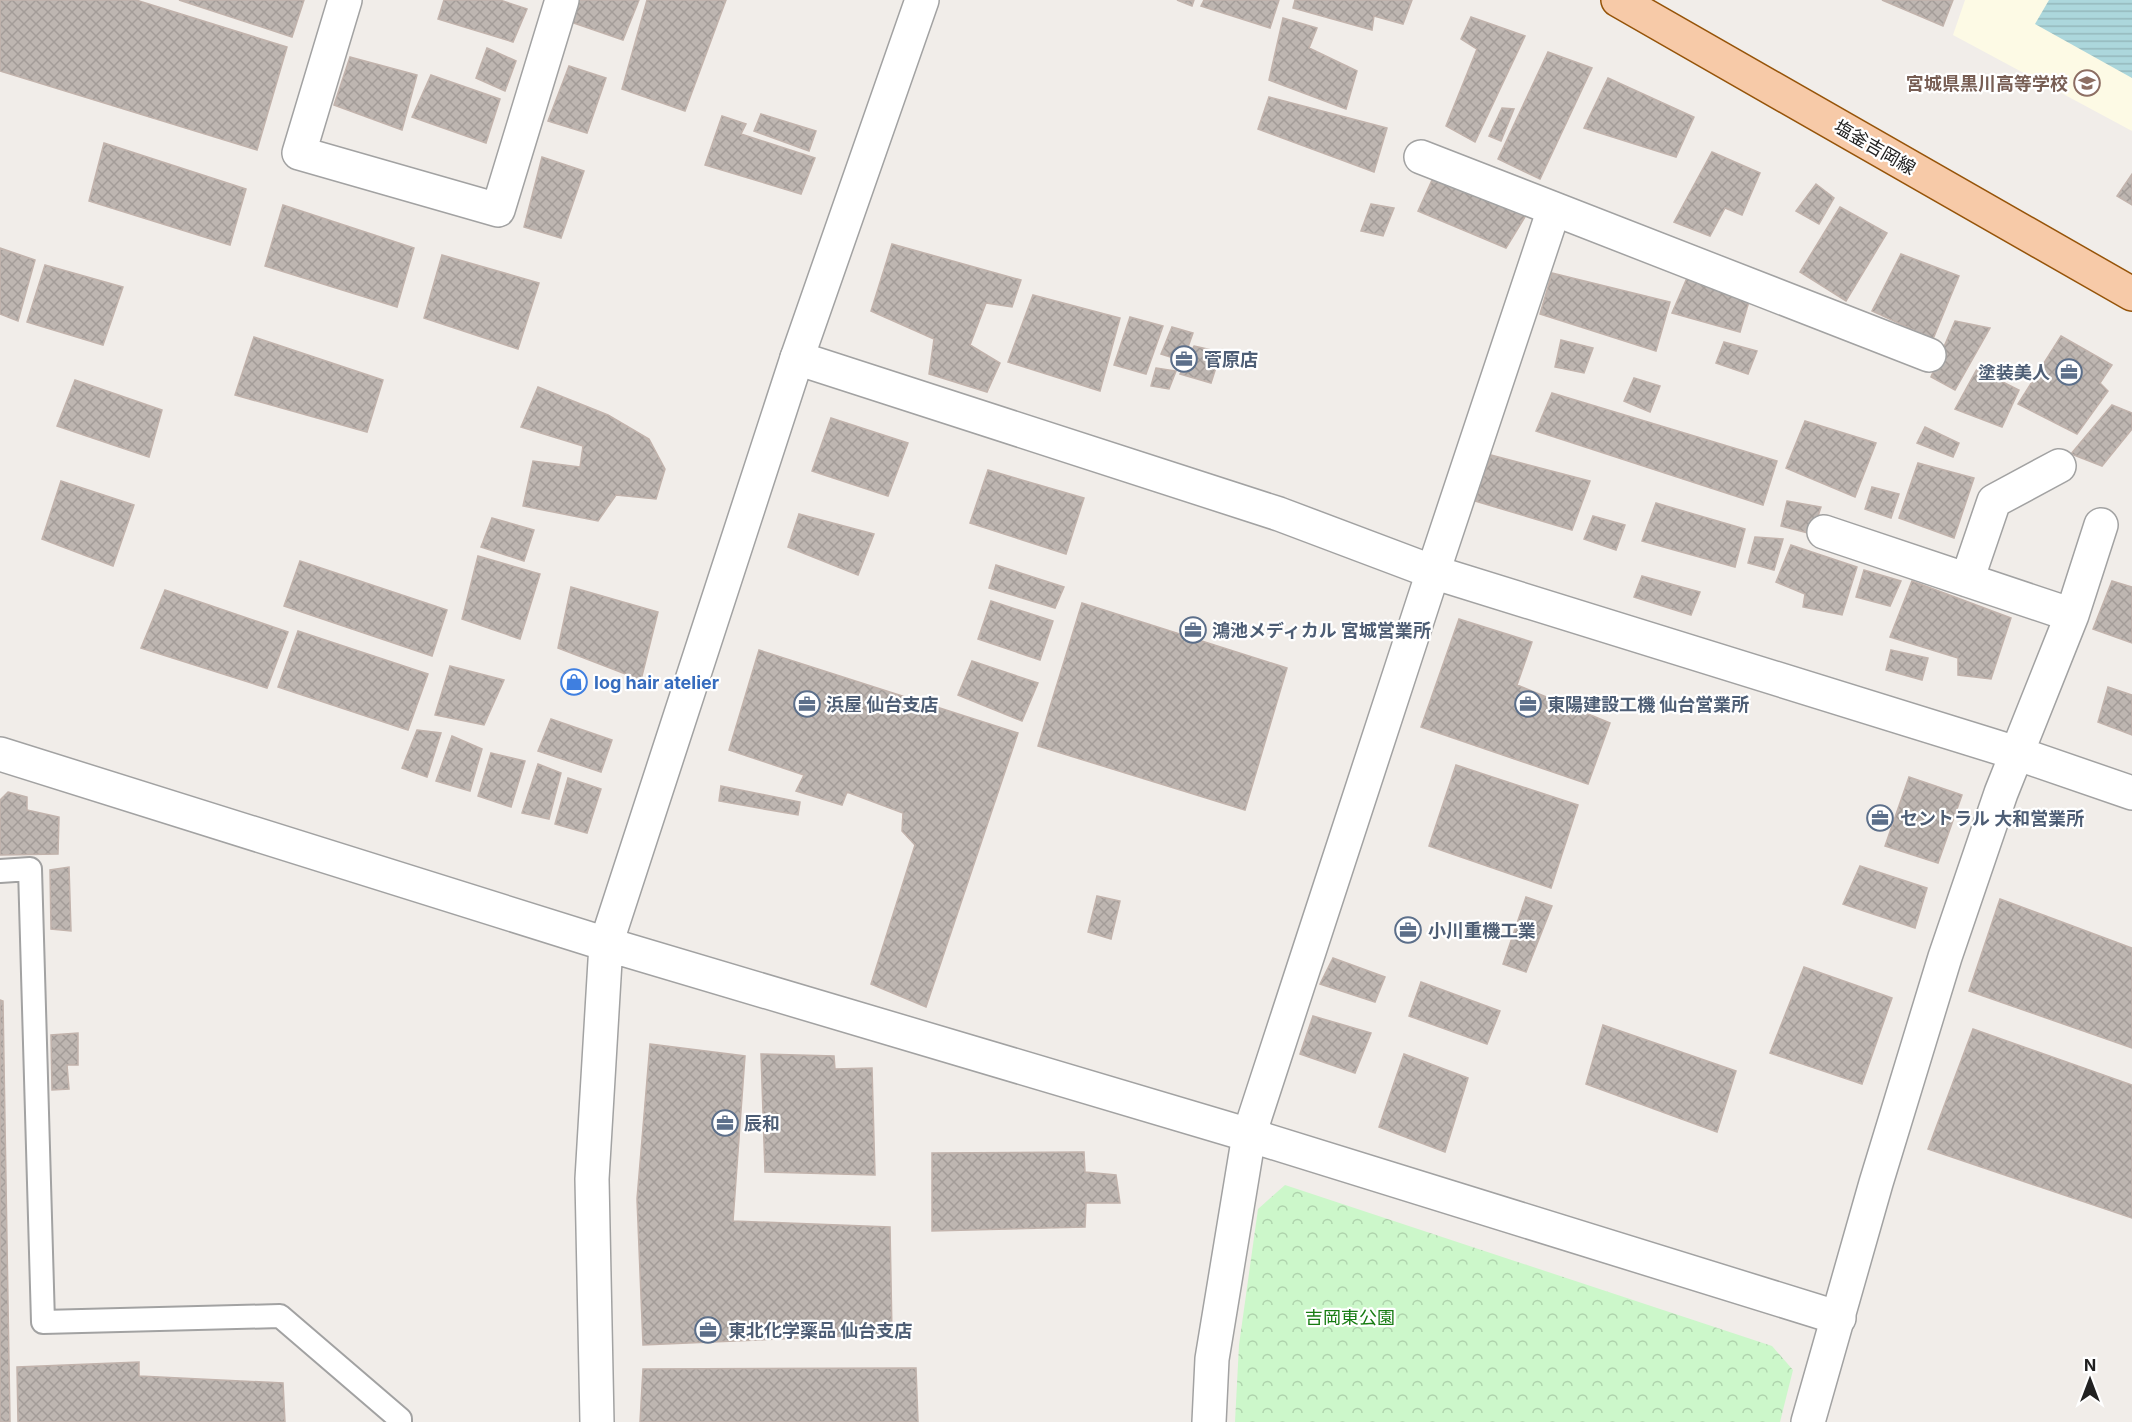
<svg xmlns="http://www.w3.org/2000/svg" width="2132" height="1422" viewBox="0 0 2132 1422" font-family="Inter,'Noto Sans JP',sans-serif">
	<defs>
		<pattern id="park-crowns" width="20" height="18" patternUnits="userSpaceOnUse" patternTransform="scale(1.5)"><rect width="20" height="18" fill="#ccf7ca"/><path d="M2 6a3 3 0 1 1 6 0M12 15a3 3 0 1 1 6 0" fill="none" stroke="#afd3ad"/></pattern>
		<pattern id="water-rules" width="6" height="5" patternUnits="userSpaceOnUse" patternTransform="scale(1.5)"><rect width="6" height="5" fill="#acd7dc"/><path d="M0 2.5h6" fill="none" stroke="#94b8bc"/></pattern>
		<pattern id="building-cross-hatch" width="8" height="8" patternUnits="userSpaceOnUse" patternTransform="scale(1.5)"><rect width="8" height="8" fill="#beb6b1"/><path d="M0 0l8 8M0 8l8-8" fill="none" stroke="#a39c98"/></pattern>
	</defs>
	<rect width="100%" height="100%" fill="#f1ede9"/>
	<path fill="#fdfae5" d="M1965 0H2132V131L1953 35Z"/>
	<path fill="url(#park-crowns)" d="M1285 1185 1772 1346 1793 1370 1780 1422H1235L1239 1345 1258 1209Z"/>
	<path fill="url(#water-rules)" d="M2049 0H2132V78L2035 24Z"/>
	<path fill="url(#building-cross-hatch)" stroke="#c2b3ac" stroke-width="1.5" d="M0 0H136L287 47 257 150 0 71Z
		M179 0H304L292 37Z
		M444 0H500L527 9 513 42 438 19Z
		M577 0H639L623 40 568 21Z
		M647 0H726L685 111 622 89Z
		M1177 0H1194L1192 6Z
		M1204 0H1279L1270 28 1201 6Z
		M1295 0H1412L1403 24 1374 16 1372 30 1293 8Z
		M1882 0H1953L1943 26Z
		M1471 17 1525 36 1475 142 1446 126 1477 49 1461 39Z
		M1283 18 1317 28 1309 48 1357 71 1346 109 1269 80Z
		M487 48 516 61 505 91 476 78Z
		M1548 52 1592 68 1540 179 1498 159Z
		M350 57 417 75 402 130 334 105Z
		M569 66 606 78 587 133 548 121Z
		M431 75 500 99 486 143 412 117Z
		M1608 78 1694 117 1676 157 1584 128Z
		M1269 97 1387 128 1374 172 1258 129Z
		M1502 108 1514 109 1501 141 1489 136Z
		M761 114 816 131 809 151 754 131Z
		M722 116 746 124 741 134 815 158 801 194 705 165Z
		M104 143 246 189 230 245 89 201Z
		M1712 152 1760 173 1742 215 1725 208 1710 236 1674 222Z
		M542 157 584 171 561 238 524 227Z
		M2132 174V205L2117 196Z
		M1433 178 1528 212 1506 248 1418 211Z
		M1816 184 1834 198 1819 224 1796 211Z
		M1371 204 1394 208 1383 236 1361 231Z
		M283 205 414 248 397 307 265 266Z
		M1840 207 1887 233 1846 301 1800 272Z
		M892 244 1021 280 1012 307 986 303 970 345 1000 363 987 392 929 374 934 339 871 311Z
		M0 248 35 260 18 321 0 314Z
		M1901 254 1959 276 1933 339 1872 311Z
		M442 255 539 283 518 349 424 318Z
		M45 265 123 287 103 345 27 322Z
		M1552 273 1670 302 1656 351 1540 314Z
		M1687 278 1750 298 1740 332 1672 313Z
		M1033 295 1120 318 1100 391 1008 362Z
		M1130 317 1163 326 1146 374 1114 365Z
		M1955 321 1990 328 1955 390 1931 377Z
		M1172 327 1193 333 1183 361 1161 354Z
		M2061 336 2112 365 2100 383 2108 391 2077 434 2018 404Z
		M254 337 383 380 367 432 235 395Z
		M1561 340 1593 348 1584 373 1555 367Z
		M1724 342 1757 351 1748 374 1716 363Z
		M1194 346 1221 352 1211 383 1180 374Z
		M1156 368 1176 371 1169 389 1151 386Z
		M1977 369 2019 390 2002 427 1955 409Z
		M1634 378 1660 386 1650 412 1624 401Z
		M75 380 162 410 149 457 57 426Z
		M538 387 608 415 649 439 665 469 656 499 616 495 598 521 523 506 533 461 580 467 583 446 521 427Z
		M1552 393 1777 461 1763 505 1536 431Z
		M2112 405 2132 413V429L2102 466 2071 454Z
		M831 418 908 443 888 496 812 471Z
		M1805 421 1876 443 1855 497 1786 468Z
		M1925 427 1959 443 1953 457 1917 443Z
		M1491 455 1590 481 1572 530 1475 501Z
		M1918 463 1974 478 1954 538 1899 518Z
		M988 470 1084 498 1066 554 970 523Z
		M61 481 134 505 113 566 42 539Z
		M1872 487 1899 494 1891 518 1865 509Z
		M1787 501 1821 507 1812 534 1781 526Z
		M1656 503 1745 529 1735 567 1642 541Z
		M799 514 874 534 858 575 788 547Z
		M1593 516 1625 525 1616 550 1584 539Z
		M492 518 534 530 524 561 481 547Z
		M1755 537 1783 539 1774 570 1748 563Z
		M1791 545 1857 567 1842 615 1803 607 1805 594 1776 582Z
		M478 556 540 574 520 639 462 619Z
		M300 561 447 610 432 656 284 606Z
		M996 565 1064 587 1055 608 989 588Z
		M1864 570 1901 581 1890 606 1856 597Z
		M1642 576 1700 592 1691 615 1634 597Z
		M1912 581 2011 618 1991 679 1958 675V658L1890 637Z
		M2112 581 2132 587V643L2093 629Z
		M571 587 658 612 641 680 558 648Z
		M165 590 288 632 267 688 141 648Z
		M991 601 1053 621 1040 660 978 639Z
		M1082 603 1287 668 1245 810 1038 746Z
		M1459 619 1532 642 1517 685 1610 723 1588 784 1421 727Z
		M298 631 428 674 408 730 278 687Z
		M759 650 1018 733 926 1007 871 984 915 845 902 831 903 813 847 792 842 805 796 791 804 775 729 750Z
		M1891 650 1928 658 1922 680 1886 670Z
		M972 661 1038 683 1022 721 958 695Z
		M450 666 504 680 484 725 435 715Z
		M2108 687 2132 695V735L2098 722Z
		M551 719 612 740 601 772 538 751Z
		M417 730 441 733 427 777 402 768Z
		M452 736 482 749 470 791 436 781Z
		M491 753 525 761 511 807 478 796Z
		M538 764 561 773 549 819 522 813Z
		M1456 765 1578 805 1551 888 1429 846Z
		M1909 777 1962 795 1938 863 1885 846Z
		M568 778 601 789 587 833 555 824Z
		M721 786 800 802 798 815 719 801Z
		M8 792 27 797V810L59 817 58 854 0 855V800Z
		M1860 866 1927 888 1915 928 1843 904Z
		M69 867 71 931 51 929 50 870Z
		M1097 896 1120 901 1111 939 1088 932Z
		M1526 897 1552 906 1526 972 1503 964Z
		M2000 899 2132 948V1048L1969 991Z
		M1333 958 1385 977 1375 1002 1320 984Z
		M1804 967 1892 998 1862 1084 1770 1053Z
		M1421 982 1500 1011 1487 1044 1409 1016Z
		M0 1000 3 1001 10 1422H0Z
		M1313 1016 1371 1033 1355 1073 1300 1054Z
		M1603 1025 1736 1071 1717 1132 1586 1084Z
		M1973 1029 2132 1085V1218L1928 1149Z
		M78 1033V1065H67L69 1089 52 1090 51 1035Z
		M650 1044 745 1056 733 1221 890 1227 892 1334 643 1345 637 1199Z
		M761 1054 834 1056 835 1069 872 1068 875 1175 765 1172Z
		M1404 1054 1468 1078 1445 1152 1379 1127Z
		M1084 1152 1085 1172 1116 1175 1120 1203H1086L1085 1227 932 1231V1153Z
		M139 1362V1376L283 1383 285 1422H18L17 1367Z
		M916 1368 918 1422H640L643 1369Z"/>
	<g fill="none" stroke-linecap="round" stroke-linejoin="round">
		<g stroke="#a2a2a2" stroke-width="26">
			<path id="service" d="M0 871 30 869 43 1322 280 1316 400 1419V1422"/>
		</g>
		<g stroke="#a2a2a2" stroke-width="36">
			<path id="minor" d="M345 0 299 153 498 210 562 0
				M1421 157 1929 355
				M797 358 1279 514 1433 572 2016 753 2132 793
				M1824 532 2072 615
				M1967 580 1994 501 2059 466
				M1209 1422 1212 1359 1249 1135 1433 572 1554 209
				M1808 1422 1876 1183 1945 957 2001 793 2072 615 2101 525"/>
		</g>
		<g stroke="#a2a2a2" stroke-width="36">
			<path id="tertiary" d="M0 754 606 944 1249 1135 1839 1318
				M597 1422 592 1179 606 944 797 358 922 0"/>
		</g>
		<g stroke="#965409" stroke-width="36">
			<path id="primary" d="M1618 0 2132 294"/>
		</g>
		<use href="#service" stroke="#fff" stroke-width="22"/>
		<use href="#minor" stroke="#fff" stroke-width="33"/>
		<use href="#tertiary" stroke="#fff" stroke-width="33"/>
		<use href="#primary" stroke="#f7caa8" stroke-width="33"/>
	</g>
	<defs>
		<g id="school-ring" transform="scale(1.35)"><circle r="9.5" fill="#fff" stroke="#8d6e63" stroke-width="1.5"/><path d="M0-5L7-2L0 1L-7-2ZM-4 1L0 2.5L4 1V4Q0 6-4 4Z" fill="#8d6e63"/></g>
		<g id="office-ring" transform="scale(1.35)"><circle r="9.5" fill="#fff" stroke="#5c6f8a" stroke-width="1.5"/><path d="M-6-3h4V-5.5h4V-3h4V5H-6ZM-1-4.5V-3h2v-1.5ZM-6 0V1H6V0Z" fill="#5c6f8a"/></g>
		<g id="shop-ring" transform="scale(1.35)"><circle r="9.5" fill="#fff" stroke="#3f7fe0" stroke-width="1.5"/><path d="M-5-2.5h2.3a2.7 3.5 0 0 1 5.4 0H5L5.5 6h-11ZM-1.5-2.5h3a1.5 2.3 0 0 0-3 0Z" fill="#3f7fe0"/></g>
	</defs>
	<g fill-rule="evenodd">
		<use href="#school-ring" x="2087" y="83"/>
		<use href="#office-ring" x="1184" y="359"/>
		<use href="#office-ring" x="2069" y="372"/>
		<use href="#office-ring" x="1193" y="630"/>
		<use href="#shop-ring" x="574" y="682"/>
		<use href="#office-ring" x="807" y="704"/>
		<use href="#office-ring" x="1528" y="704"/>
		<use href="#office-ring" x="1880" y="818"/>
		<use href="#office-ring" x="1408" y="930"/>
		<use href="#office-ring" x="725" y="1123"/>
		<use href="#office-ring" x="708" y="1330"/>
	</g>
	<g text-anchor="middle" dominant-baseline="central" stroke-width="4.5" stroke-linejoin="round" paint-order="stroke">
		<g font-size="18" font-weight="bold" fill="#785e54" stroke="#fff" text-anchor="end">
			<text x="2068" y="83">宮城県黒川高等学校</text>
		</g>
		<g font-size="18" fill="#212121" stroke="#fff">
			<text transform="translate(1875 147) rotate(30)">塩釜吉岡線</text>
		</g>
		<g font-size="18" font-weight="bold" fill="#4e5e75" stroke="#fff" text-anchor="start">
			<text x="1204" y="359">菅原店</text>
			<text x="2050" y="372" text-anchor="end">塗装美人</text>
			<text x="1212" y="630">鴻池メディカル 宮城営業所</text>
			<text x="826" y="704">浜屋 仙台支店</text>
			<text x="1547" y="704">東陽建設工機 仙台営業所</text>
			<text x="1900" y="818">セントラル 大和営業所</text>
			<text x="1428" y="930">小川重機工業</text>
			<text x="744" y="1123">辰和</text>
			<text x="728" y="1330">東北化学薬品 仙台支店</text>
		</g>
		<g font-size="18" font-weight="bold" fill="#366cbe" stroke="#fff" text-anchor="start">
			<text x="594" y="682">log hair atelier</text>
		</g>
		<g font-size="18" fill="#187c13" stroke="#fff">
			<text x="1350" y="1317">吉岡東公園</text>
		</g>
	</g>
	<g transform="translate(2090 1380)" stroke="#ffffff" stroke-width="4.5" paint-order="stroke">
	<path d="M0-4.5L10 22L0 15L-10 22Z" fill="#212121"/>
	<text y="-9" font-size="16" font-weight="bold" text-anchor="middle" fill="#212121">N</text>
	</g>
</svg>
